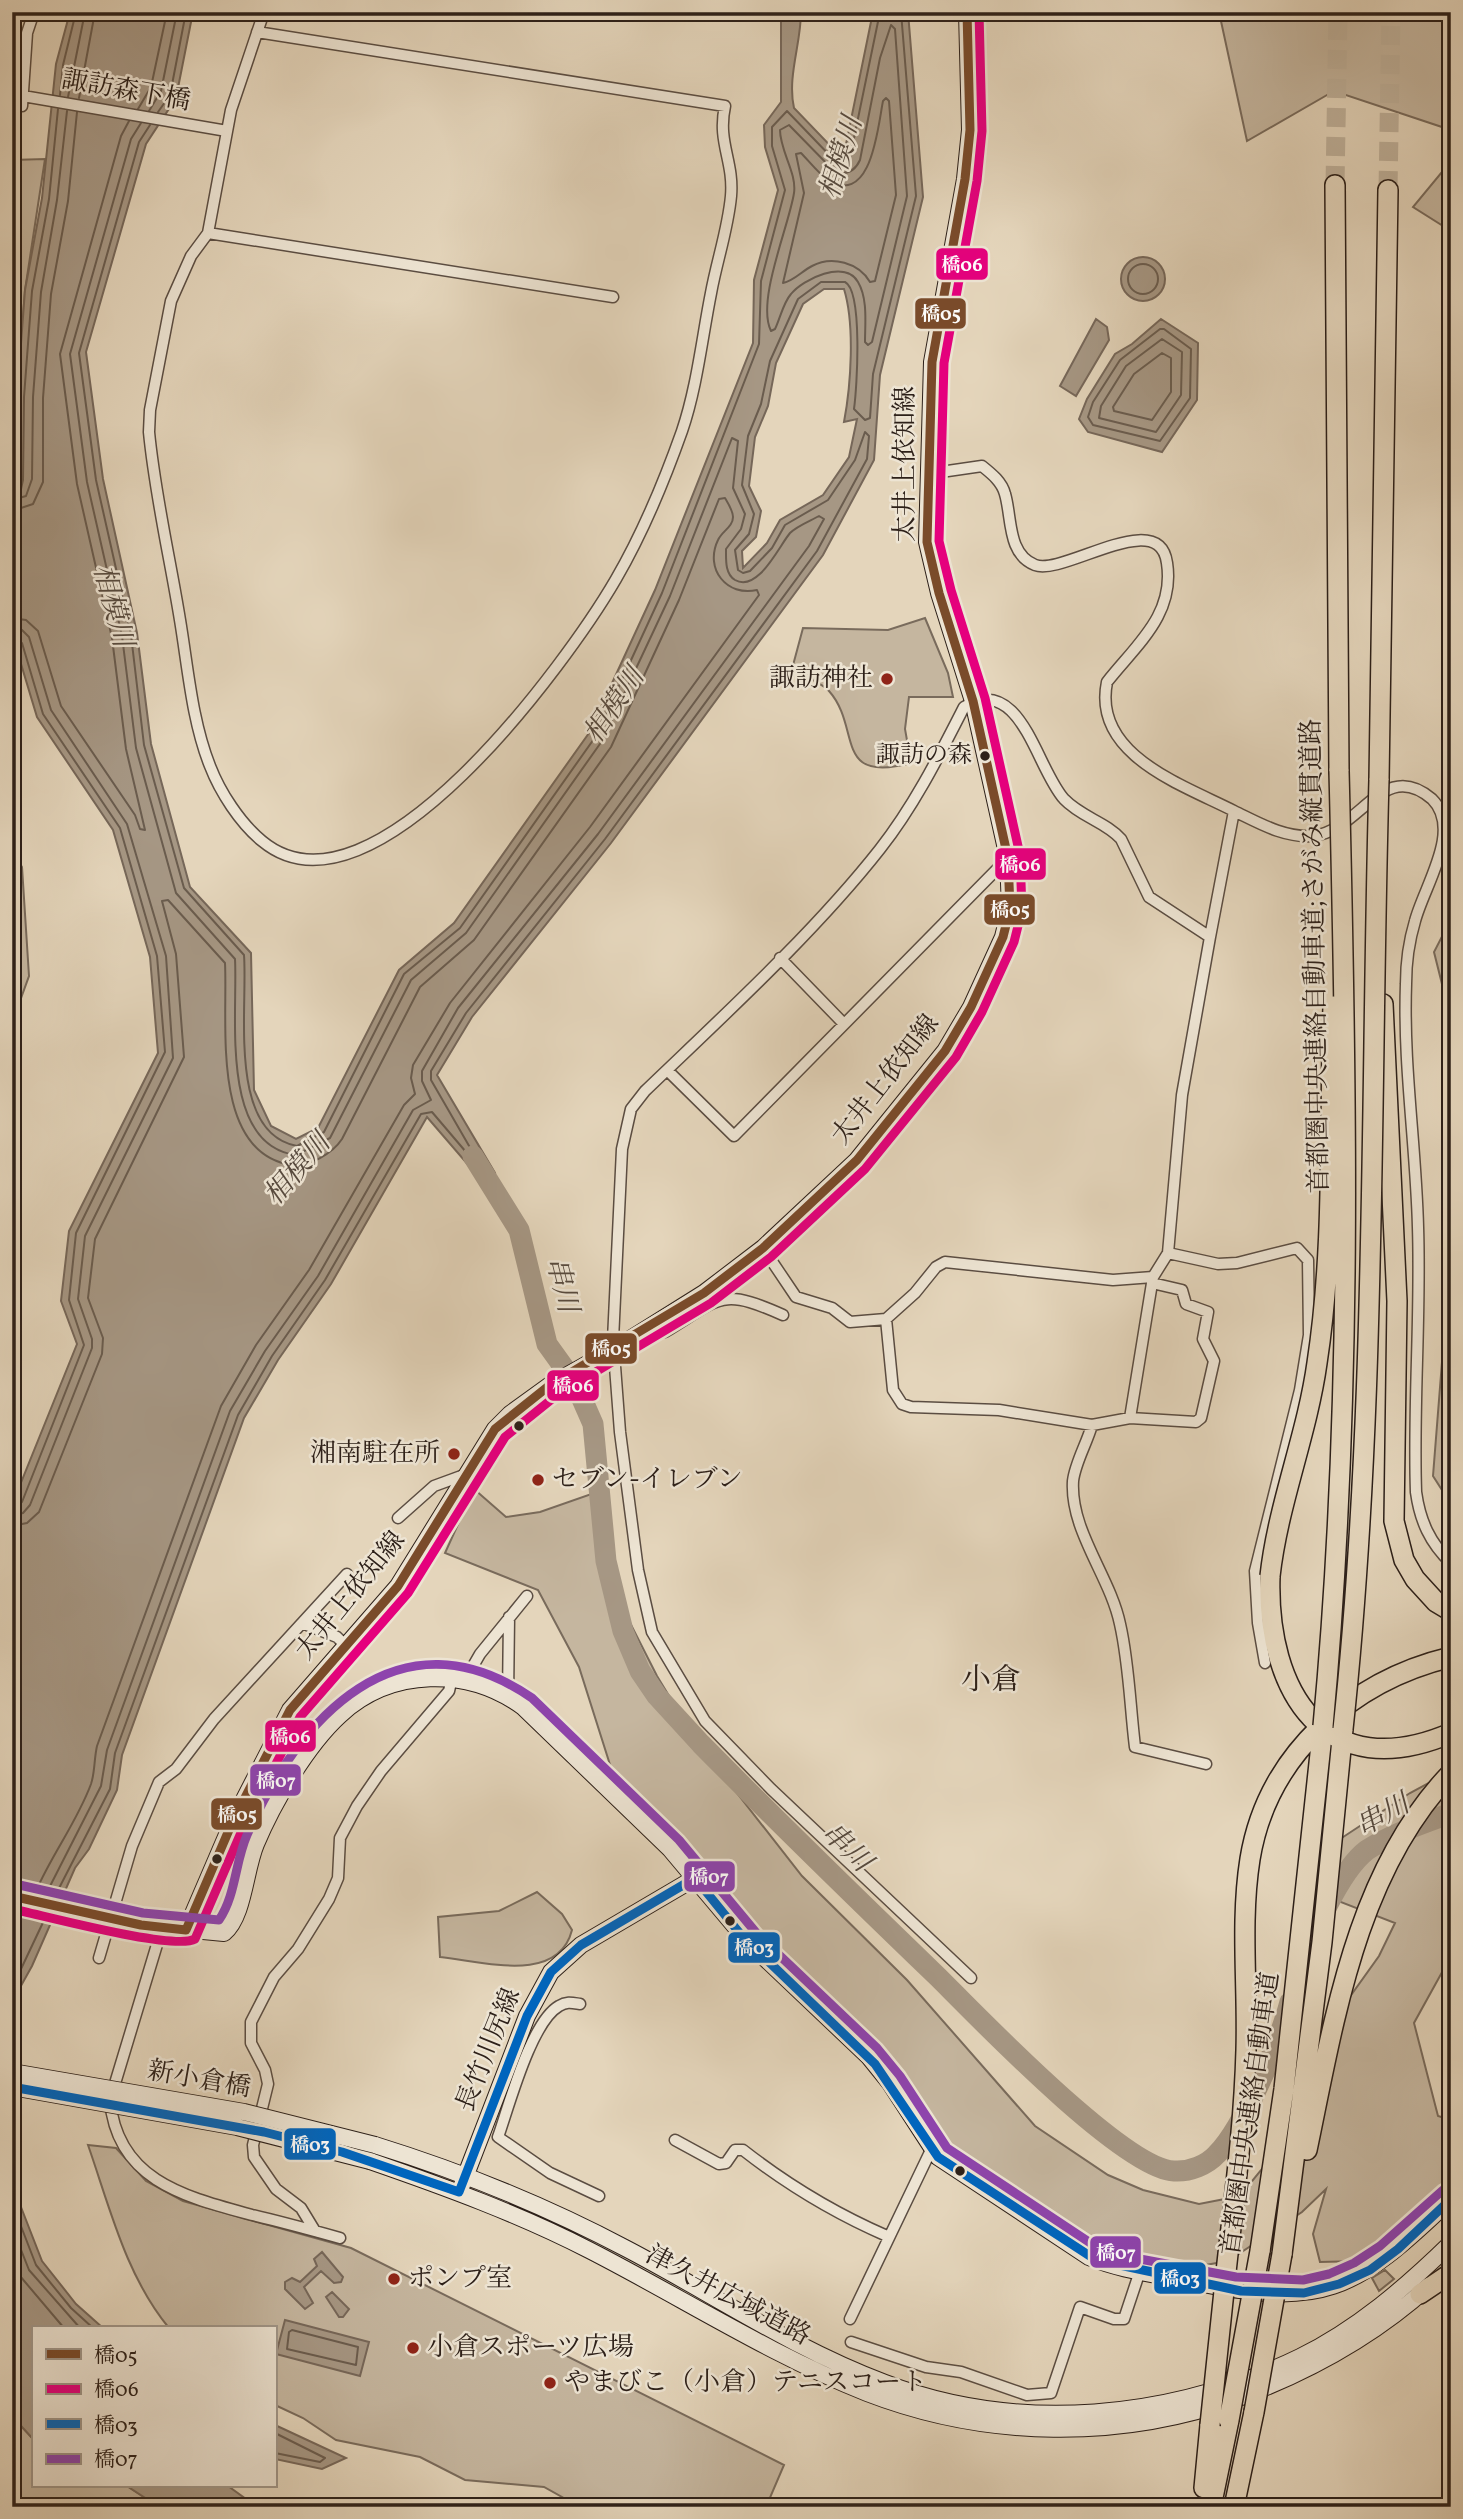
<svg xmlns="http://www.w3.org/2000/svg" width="1463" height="2519" viewBox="0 0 1463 2519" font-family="Vollkorn,'Noto Serif JP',serif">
	<rect width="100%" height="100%" fill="#e4d5bb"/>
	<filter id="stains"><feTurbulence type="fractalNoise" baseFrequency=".00286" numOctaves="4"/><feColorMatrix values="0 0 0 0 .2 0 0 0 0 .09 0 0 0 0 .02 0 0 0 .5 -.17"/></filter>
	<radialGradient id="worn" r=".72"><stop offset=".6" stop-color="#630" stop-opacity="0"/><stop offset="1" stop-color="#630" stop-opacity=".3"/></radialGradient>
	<path fill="#c5b69f" stroke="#796b5c" stroke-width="2" d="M1219 12H1451V130L1334 91 1247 141Z
		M45 159 25 290 17 397V479L12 503V160Z
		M1451 161V231L1413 207Z
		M925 618 948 673 953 697H909L905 729 911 763C832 784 862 728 829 691 821 682 803 676 792 669L803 628 888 630Z
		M12 850 22 867 29 976 12 1023Z
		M1451 919V1020L1434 952Z
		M1451 1248V1504L1433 1476Z
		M474 1489 506 1517 540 1512 597 1492 624 1611 657 1676 697 1742 802 1876 907 1980 1035 2126 1108 2175 1143 2190 1199 2204 1240 2196 1308 2112V2070L1319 2040 1379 1956 1395 1923 1320 1894 1331 1845 1410 1793 1451 1771V1956L1414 2023 1438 2116 1451 2120V2171L1443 2185 1361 2261 1320 2262 1313 2234 1326 2189 1302 2212 1228 2261 1160 2273 1084 2248 937 2149 887 2069 778 1956 612 1771 579 1667 538 1590 445 1553Z
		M537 1892 562 1914 572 1930C558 1985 482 1961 440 1957L438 1917 499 1911Z
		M88 2145 116 2148 146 2181 183 2201 351 2248 784 2465 766 2507H580L544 2487 465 2480 420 2457 336 2440 303 2418 275 2405V2328H169C126 2276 110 2208 88 2145Z
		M1385 2270 1394 2279 1379 2291 1372 2278Z
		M12 2416 33 2439V2486H127L159 2507H12Z"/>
	<path fill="#a69784" stroke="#766759" stroke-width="2" fill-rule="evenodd" d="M70 12H193L176 98 146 144 86 352 103 479 137 633 151 744 190 887 251 953 254 1090 271 1126 296 1139 318 1128 399 970 454 923 589 733 655 590 753 343 754 280 778 190 765 147 764 125 781 102V12H801C801 44 787 77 794 108L843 159 873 12H908L923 197 880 375 874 460 823 555 611 843 472 1017 437 1075 495 1173 482 1181 427 1117 331 1284 278 1360 244 1418 122 1755 117 1790 89 1849 75 1868 32 1966 12 2002V1505L77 1344 61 1301 69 1231 158 1053 150 957 113 830 37 717 12 634V503L17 479V397L25 290 42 198 56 64ZM824 289H844C855 325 851 385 844 422L857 419 849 457 823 495 780 520 767 543 743 568 742 551 756 537 761 511 749 486 755 437 768 406 776 363 803 304Z
		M1121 279a22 22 0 1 1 44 0a22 22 0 1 1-44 0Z
		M1096 319 1107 327 1109 340 1076 396 1060 386Z
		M1161 319 1198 343 1197 400 1162 452 1088 432 1079 419 1087 399 1115 354 1132 344Z
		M12 2184 42 2261 76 2304 103 2328H33V2439L12 2416Z
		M322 2252 343 2277 341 2282 334 2283 321 2271 304 2287 313 2303 305 2309 285 2289V2282L292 2278 300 2282 317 2266 314 2259Z
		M332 2292 349 2309 343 2317H339L326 2297Z
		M285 2320 369 2342 360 2376 276 2354Z
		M275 2425 346 2458 322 2469 275 2459Z
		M127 2486H228L257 2507H159Z"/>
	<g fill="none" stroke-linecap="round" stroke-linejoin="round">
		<path stroke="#6a5c4e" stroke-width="2" d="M891 25 895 29 907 196 872 342 868 345 865 342C865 323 868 299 858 282 845 259 803 279 791 294 783 303 780 319 775 329L771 331C756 301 789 226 794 193 797 173 780 151 780 130L789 125 835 172C846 175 855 171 860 160L880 58Z
			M60 95 63 65 76 12
			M68 97 85 12
			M79 98 95 12
			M886 98 889 101 896 195 875 281 870 282C859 263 832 255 812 266 802 271 794 281 783 283L804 193 796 154 801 153C809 161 818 173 828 180 872 207 878 125 883 101Z
			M138 109 151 87 167 12
			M149 111 161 91 177 12
			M158 112 170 95 186 12
			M150 125 139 142 79 353 96 480 131 635 144 745 184 888 244 955C248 1008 227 1133 297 1146L324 1132 404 974 460 928 596 736 662 593 759 344 761 281 785 190 772 146V127L787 111 837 163 849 162 880 12
			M1128 279a15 15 0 1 1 30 0a15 15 0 1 1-30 0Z
			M1160 329H1164L1191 349 1190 398 1160 441 1093 425 1088 417 1093 402 1120 360Z
			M1162 339 1182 352 1181 395 1156 432 1099 418 1101 406 1126 366Z
			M1162 353 1171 358V392L1152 420 1114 411 1113 407 1134 374Z
			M12 492 21 489 23 480 24 397 32 291 49 199 58 109
			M12 500 26 496 32 479 33 397 41 292 57 200 67 111
			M12 511 33 504 43 482V398L51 294 68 201 77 112
			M12 618 26 620 38 631 61 706 135 815 140 829 145 830 126 749 112 638 77 484 60 354 121 136 129 121
			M12 628 22 630 29 637 51 710 127 824 166 956 173 1058 85 1236 78 1299 92 1339V1348L30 1505 23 1513 12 1516
			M12 637 22 643 43 714 120 828 157 956 165 1052 76 1233 69 1300 84 1345 22 1502 12 1507
			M12 1526 27 1523 39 1512 102 1354 103 1338 88 1298 95 1239 184 1057 176 954 162 901 168 900 225 963C228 1022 210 1152 291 1165 308 1168 333 1153 342 1139L420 987 474 940 611 747 679 600 719 499 725 498C728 503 733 511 733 517 733 527 722 531 718 540 704 569 727 597 757 590L759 595 590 827 450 1003 413 1065 411 1078 415 1094 404 1105 309 1270 256 1345 221 1406 97 1746C94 1759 95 1772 91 1784 77 1822 52 1854 36 1891
			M46 1894 101 1786 107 1750 230 1411 265 1351 318 1276 413 1110 431 1100 422 1081V1071L458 1008 598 834 809 546 824 519 819 516C810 521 797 526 790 533 779 546 758 593 735 580 725 574 726 560 726 549L741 529 745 514 733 488 738 441 732 438 670 596 602 741 466 933 411 980 330 1138 296 1155C219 1145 238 1014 235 959L176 893 136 748 122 636 87 482 70 354 131 139 141 123
			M55 1896 110 1789 115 1753 238 1415 272 1356 325 1280 421 1114 432 1112 466 1152 472 1151 431 1080V1071L466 1013 605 839 817 551 867 459 869 436 865 432 855 460 828 500 785 525 772 548 750 571 743 573 738 570 735 550 749 534 754 514 742 485 748 436 761 404 770 361 798 299 821 282H845C863 291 857 388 854 409L865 420 870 418 873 374 916 196 901 12
			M12 1988 47 1914
			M12 2203 36 2265 71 2308 93 2328
			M12 2227 29 2270 80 2328
			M12 2257 20 2276 64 2328
			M292 2330 358 2347 356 2365 287 2349 289 2332Z
			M275 2433 325 2458 320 2462 275 2453"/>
		<path stroke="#a69784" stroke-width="21" d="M473 1156 519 1230 547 1344 575 1383 593 1424 606 1561 623 1631 640 1671 657 1696 701 1744C779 1823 859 1901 939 1978 979 2018 1124 2169 1174 2171 1190 2172 1207 2165 1217 2154 1244 2127 1280 2040 1290 2002
			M1299 1971C1311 1938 1339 1871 1367 1850 1391 1834 1424 1823 1451 1813"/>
		<path stroke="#bfb19b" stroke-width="19" stroke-dasharray="19 10" stroke-linecap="butt" d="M1335 185 1338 12
			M1388 190 1391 12"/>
		<g stroke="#5b4d42" stroke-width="13">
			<path id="street" d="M257 32 725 106C717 142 734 161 731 196 728 229 717 260 711 293 702 338 697 387 682 431 665 479 641 536 616 579 569 660 372 933 262 841 240 823 220 792 210 766 192 721 188 668 180 620 170 558 155 495 149 432L150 410 171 301 191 256 208 233 231 110 264 12
				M23 96 227 131
				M22 106 27 33 34 12
				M208 233 613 297
				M927 474 982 466C992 474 1002 482 1005 494 1012 517 1007 554 1035 565 1064 576 1159 506 1167 563 1175 615 1136 645 1107 682 1092 755 1183 785 1234 811
				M1210 937 1234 811C1259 823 1284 838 1313 836 1361 831 1383 757 1432 799 1463 830 1424 886 1415 921 1409 941 1406 963 1406 984 1403 1065 1416 1146 1418 1227 1421 1316 1413 1404 1416 1492 1420 1521 1430 1543 1451 1563
				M780 958 844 1024
				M667 1070 734 1136 1008 858
				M763 1248 796 1297 832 1308 850 1322 886 1319 915 1293 936 1267 945 1262 1113 1280 1153 1277
				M1168 1253 1218 1264 1237 1263 1297 1248 1308 1260 1309 1335 1300 1390 1255 1571 1258 1623 1265 1663
				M886 1319 893 1390 902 1404 911 1407 999 1410 1092 1425 1130 1418 1153 1277 1168 1253 1182 1095 1210 937 1149 897 1121 839C1106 822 1081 817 1064 799 1036 768 1021 673 964 707 939 756 914 806 880 849 814 933 722 1017 645 1091L631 1109 622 1149 613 1340 620 1432 638 1570 652 1632 705 1721 771 1789 971 1978
				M648 1328 656 1333 665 1332C721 1298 720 1287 783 1315
				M1130 1418 1196 1422 1201 1418 1214 1361 1203 1339 1208 1312 1186 1304 1182 1290 1152 1283
				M1092 1425C1087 1443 1075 1463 1073 1481 1070 1531 1110 1576 1120 1624 1129 1663 1130 1706 1135 1747L1206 1764
				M398 1518 434 1486 464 1475
				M302 1623 337 1637 345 1645
				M465 1680 480 1654 527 1596
				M508 1697 509 1617
				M162 1928 110 2100C117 2181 186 2197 252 2215 282 2222 311 2230 340 2238
				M99 1958 132 1846 159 1782 176 1769 214 1719 347 1574
				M580 2004C573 2003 567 2001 559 2006 531 2022 509 2106 498 2137L550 2173 599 2196
				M675 2140 719 2164 726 2163 735 2150H743C789 2186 834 2213 887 2236
				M315 2231 301 2208 276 2189 254 2157 253 2145 268 2084 265 2070 251 2043V2022L274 1977 298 1949 329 1899 338 1878 340 1838 357 1806 381 1771 449 1691 452 1678
				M850 2319 931 2150
				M851 2342 926 2367 961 2372 1027 2395 1051 2393 1080 2307 1114 2319H1124L1140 2271"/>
		</g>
		<g stroke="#2d2019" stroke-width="18">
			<path id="secondary" d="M141 1925 224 1933C244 1916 245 1870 256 1844 273 1803 307 1745 340 1715 391 1668 468 1667 523 1707L670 1849 749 1943 869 2057 890 2083 938 2157 1089 2257C1120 2270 1155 2274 1188 2281 1323 2309 1353 2293 1451 2199
				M186 1930 232 1823 290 1710 398 1586 495 1429 510 1414 550 1385 621 1345 704 1293 763 1248 857 1160 945 1051 971 1007 1003 937 1010 909 1008 858 973 701 939 593 927 542 932 362 965 179 970 130 967 12
				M375 2145C462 2172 546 2206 627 2249 713 2294 794 2349 885 2383 1019 2434 1172 2419 1300 2357 1357 2329 1406 2287 1451 2243
				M370 2161C445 2187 519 2214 589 2250 681 2297 771 2355 867 2393 986 2439 1121 2441 1241 2397 1310 2371 1374 2336 1429 2286
				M462 2185 527 2016 551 1972 581 1945 695 1878"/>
		</g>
		<g stroke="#2d2019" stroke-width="22">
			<path id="highway" d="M1335 185 1339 771
				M1379 780 1388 190
				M1383 1004 1397 1301 1394 1521 1404 1560 1415 1579 1436 1602 1451 1611
				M1270 1576C1266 1692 1325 1787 1451 1733
				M1307 2150C1334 2021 1356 1872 1451 1773
				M1260 2251 1284 2089 1323 1726
				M1282 2254 1322 1942 1343 1729
				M1226 2272C1234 2199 1244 2125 1246 2050 1248 1987 1240 1922 1250 1859 1267 1755 1351 1681 1451 1657
				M1420 2294 1451 2273
				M1204 2488 1210 2425
				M1211 2507 1229 2420
				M1234 2507 1254 2412"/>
		</g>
		<use href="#street" stroke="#ede4d3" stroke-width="10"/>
		<use href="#secondary" stroke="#ede4d3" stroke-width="16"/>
		<use href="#highway" stroke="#e4d5bb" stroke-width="19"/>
		<g stroke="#2d2019" stroke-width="18" stroke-linecap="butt">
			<path id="secondary-bridge" d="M12 1896 141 1925
				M12 2072 244 2112 375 2145
				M12 2087 237 2127 370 2161"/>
		</g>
		<g stroke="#2d2019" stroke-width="22" stroke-linecap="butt">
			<path id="highway-bridge" d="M1270 1576C1278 1504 1307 1435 1317 1363 1335 1246 1329 1124 1333 1006
				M1323 1726C1353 1408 1347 1089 1339 771
				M1343 1729C1377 1414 1370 1096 1379 780
				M1254 2412 1282 2254
				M1229 2420 1260 2251
				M1210 2425 1226 2272"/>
		</g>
		<use href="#secondary-bridge" stroke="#ede4d3" stroke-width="16"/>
		<use href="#highway-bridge" stroke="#e4d5bb" stroke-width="19"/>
		<g stroke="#ede4d3" stroke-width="14">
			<path id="bus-1" d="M12 1896 141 1925 186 1930 232 1823 290 1710 398 1586 495 1429 550 1385 704 1293 763 1248 857 1160 945 1051 971 1007 1003 937 1010 909 1008 858 973 701 939 593 927 542 932 362 965 179 970 130 967 12"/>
		</g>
		<g stroke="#ede4d3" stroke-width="14">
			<path id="bus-2" d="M12 1909C42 1915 174 1951 195 1939L243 1828 300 1717 408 1593 505 1437 557 1395 711 1303 771 1257 865 1169 956 1057 982 1012 1014 942 1022 910 1020 855 985 698 951 590 939 541 944 363 977 181 982 131 979 12"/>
		</g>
		<g stroke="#ede4d3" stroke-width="14">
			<path id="bus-3" d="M12 2087 264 2132 342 2152 459 2192 527 2016 551 1972 581 1945 695 1878 742 1936 875 2064 938 2157 1096 2260 1241 2291 1304 2293 1339 2284 1370 2270 1398 2249 1451 2199"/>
		</g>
		<g stroke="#ede4d3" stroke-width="14">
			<path id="bus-4" d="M15 1884 143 1913 219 1920C236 1895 235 1862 247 1835 298 1718 399 1607 532 1698L679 1840 758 1935 877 2048 900 2076 947 2148 1095 2246 1140 2259 1236 2277 1303 2280 1329 2274 1354 2263 1380 2246 1443 2190"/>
		</g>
		<use href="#bus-1" stroke="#7a4b2a" stroke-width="9"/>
		<use href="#bus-2" stroke="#e5007d" stroke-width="9"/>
		<use href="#bus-3" stroke="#0065bd" stroke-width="9"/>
		<use href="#bus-4" stroke="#8e44ad" stroke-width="9"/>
	</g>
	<g fill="#8f2418" stroke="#ede4d3" stroke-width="2.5">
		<circle cx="887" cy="679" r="7"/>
		<circle cx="454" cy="1454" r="7"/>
		<circle cx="538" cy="1480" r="7"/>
		<circle cx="394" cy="2279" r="7"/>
		<circle cx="413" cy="2348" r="7"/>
		<circle cx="550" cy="2383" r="7"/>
	</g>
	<g fill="#2d2019" stroke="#ede4d3" stroke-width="2.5">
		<circle cx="985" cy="756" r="6"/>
		<circle cx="519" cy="1426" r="6"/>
		<circle cx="217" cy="1859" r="6"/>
		<circle cx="730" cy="1921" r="6"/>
		<circle cx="960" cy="2171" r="6"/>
	</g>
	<g text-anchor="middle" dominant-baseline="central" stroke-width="5" stroke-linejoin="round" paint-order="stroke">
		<g font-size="24" fill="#2d2019" stroke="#ede4d3" text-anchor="end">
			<text x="972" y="756">諏訪の森</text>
		</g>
		<g font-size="26" fill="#2d2019" stroke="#ede4d3">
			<text transform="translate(126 91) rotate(10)">諏訪森下橋</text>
			<text transform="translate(906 464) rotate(-90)">太井上依知線</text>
			<text transform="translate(1316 956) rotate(-91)">首都圏中央連絡自動車道;さがみ縦貫道路</text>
			<text transform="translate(886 1080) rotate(-52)">太井上依知線</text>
			<text transform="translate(351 1596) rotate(-51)">太井上依知線</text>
			<text transform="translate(489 2050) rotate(-68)">長竹川尻線</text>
			<text transform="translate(199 2080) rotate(10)">新小倉橋</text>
			<text transform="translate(1251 2114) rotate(-82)">首都圏中央連絡自動車道</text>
			<text transform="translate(728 2296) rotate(28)">津久井広域道路</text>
		</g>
		<g font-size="26" fill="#2d2019" stroke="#ede4d3" text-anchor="start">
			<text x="873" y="679" text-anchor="end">諏訪神社</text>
			<text x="440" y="1454" text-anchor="end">湘南駐在所</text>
			<text x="552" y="1480">セブン-イレブン</text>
			<text x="408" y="2279">ポンプ室</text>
			<text x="427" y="2348">小倉スポーツ広場</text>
			<text x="564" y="2383">やまびこ（小倉）テニスコート</text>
		</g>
		<g font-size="28" font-style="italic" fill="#574a3e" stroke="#ede4d3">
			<text transform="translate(842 158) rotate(-73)">相模川</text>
			<text transform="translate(112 606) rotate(75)">相模川</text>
			<text transform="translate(615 706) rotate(-56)">相模川</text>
			<text transform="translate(298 1170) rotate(-49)">相模川</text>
			<text transform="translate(561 1285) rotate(76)">串川</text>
			<text transform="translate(1383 1816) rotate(-29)">串川</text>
			<text transform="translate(846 1848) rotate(44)">串川</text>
		</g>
		<g font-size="30" fill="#2d2019" stroke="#ede4d3">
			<text x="991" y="1681">小倉</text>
		</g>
	</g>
	<g stroke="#ede4d3" stroke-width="2.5">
		<rect x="935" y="247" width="54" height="34" rx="7" fill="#e5007d"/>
		<rect x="914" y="297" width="53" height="33" rx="7" fill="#7a4b2a"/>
		<rect x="994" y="847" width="53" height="34" rx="7" fill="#e5007d"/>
		<rect x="983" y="893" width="53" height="33" rx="7" fill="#7a4b2a"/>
		<rect x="584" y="1332" width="54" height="33" rx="7" fill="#7a4b2a"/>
		<rect x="546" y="1369" width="54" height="33" rx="7" fill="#e5007d"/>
		<rect x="264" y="1719" width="53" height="34" rx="7" fill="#e5007d"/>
		<rect x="249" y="1763" width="53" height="34" rx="7" fill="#8e44ad"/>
		<rect x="210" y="1797" width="53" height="34" rx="7" fill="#7a4b2a"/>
		<rect x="683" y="1860" width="53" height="33" rx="7" fill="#8e44ad"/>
		<rect x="727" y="1931" width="54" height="33" rx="7" fill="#0065bd"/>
		<rect x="283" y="2127" width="54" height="34" rx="7" fill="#0065bd"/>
		<rect x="1089" y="2235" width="53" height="34" rx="7" fill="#8e44ad"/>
		<rect x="1153" y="2261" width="54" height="34" rx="7" fill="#0065bd"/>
	</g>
	<g font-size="19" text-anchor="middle" font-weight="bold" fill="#fff">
		<text x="962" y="271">橋06</text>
		<text x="941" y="320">橋05</text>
		<text x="1020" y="871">橋06</text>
		<text x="1010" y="916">橋05</text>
		<text x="611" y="1355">橋05</text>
		<text x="573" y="1392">橋06</text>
		<text x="290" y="1743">橋06</text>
		<text x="276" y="1787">橋07</text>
		<text x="237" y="1821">橋05</text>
		<text x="709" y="1883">橋07</text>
		<text x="754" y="1954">橋03</text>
		<text x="310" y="2151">橋03</text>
		<text x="1116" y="2259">橋07</text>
		<text x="1180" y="2285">橋03</text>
	</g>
	<rect width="1463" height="2519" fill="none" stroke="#e4d5bb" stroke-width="42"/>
	<rect x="14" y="14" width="1435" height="2491" fill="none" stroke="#2d2019" stroke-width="3.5"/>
	<rect x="21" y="21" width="1421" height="2477" fill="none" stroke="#2d2019" stroke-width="2"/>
	<rect x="32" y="2326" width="245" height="161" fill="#ede4d3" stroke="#a09689" stroke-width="2"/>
	<rect x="46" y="2349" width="35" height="10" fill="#7a4b2a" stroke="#a09689" stroke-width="2"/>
	<text x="94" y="2362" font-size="21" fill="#2d2019">橋05</text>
	<rect x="46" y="2384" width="35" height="10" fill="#e5007d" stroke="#a09689" stroke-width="2"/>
	<text x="94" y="2396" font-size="21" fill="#2d2019">橋06</text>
	<rect x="46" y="2419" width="35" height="10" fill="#0065bd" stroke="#a09689" stroke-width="2"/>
	<text x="94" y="2432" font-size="21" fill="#2d2019">橋03</text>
	<rect x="46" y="2454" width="35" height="10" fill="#8e44ad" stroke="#a09689" stroke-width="2"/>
	<text x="94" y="2466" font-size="21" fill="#2d2019">橋07</text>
	<rect width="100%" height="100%" filter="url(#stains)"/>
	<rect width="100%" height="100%" fill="url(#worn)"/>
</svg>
